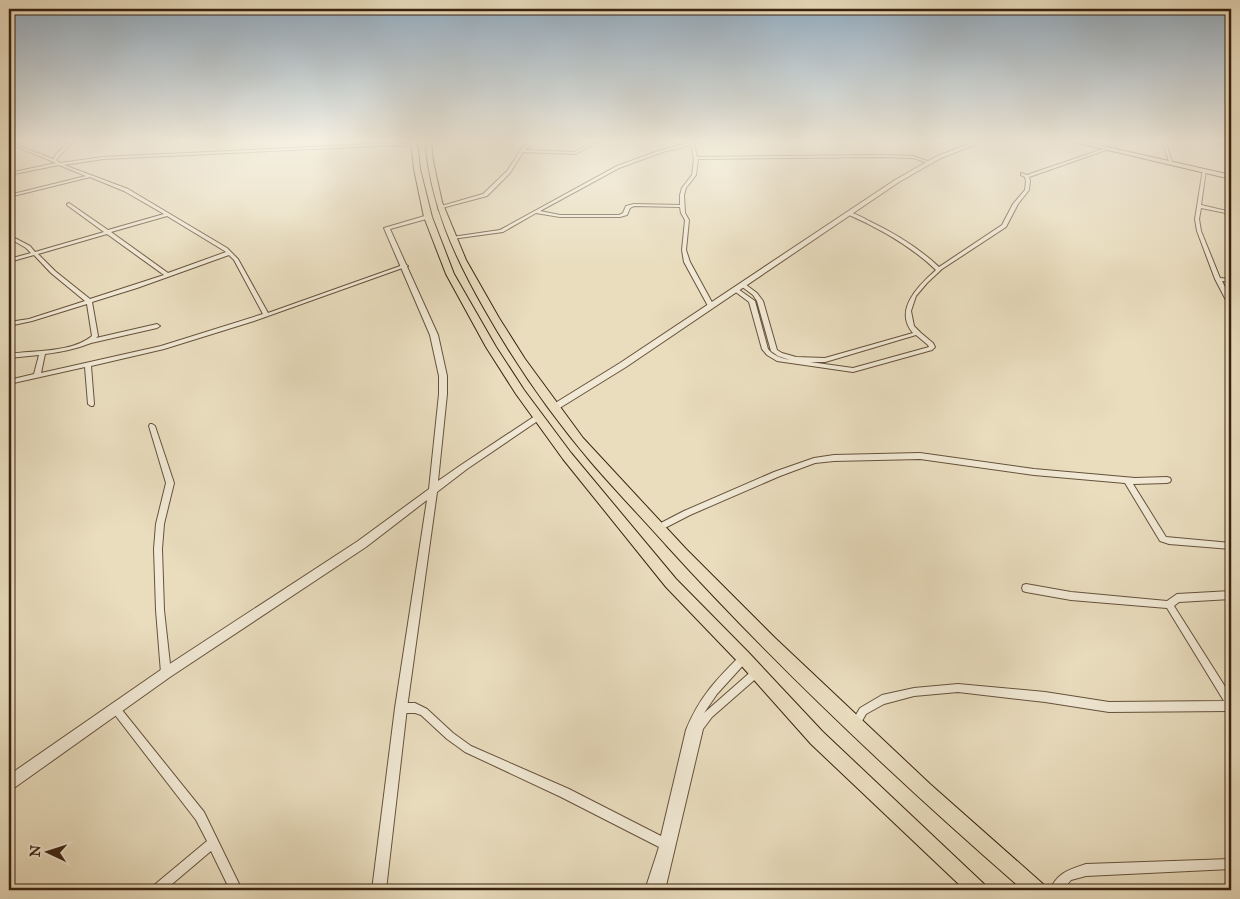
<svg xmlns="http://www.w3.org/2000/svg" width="1240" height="899" viewBox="0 0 1240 899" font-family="'IM FELL Great Primer',serif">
	<rect width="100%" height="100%" fill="#e9ddbe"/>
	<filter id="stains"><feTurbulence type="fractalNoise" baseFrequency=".004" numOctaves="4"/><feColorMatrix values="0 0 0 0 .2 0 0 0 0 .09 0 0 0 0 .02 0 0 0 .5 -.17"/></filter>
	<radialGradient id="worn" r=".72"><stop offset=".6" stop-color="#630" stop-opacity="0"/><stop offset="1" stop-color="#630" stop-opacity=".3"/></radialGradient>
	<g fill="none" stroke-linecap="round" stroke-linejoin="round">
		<g stroke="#66523c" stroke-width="2">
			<path id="minor" d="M71 140H75L60 155 56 160 60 163 103 157 397 143 415 145V147H414L397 145 103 159 64 165 128 189 227 248 238 259 268 313 403 265 405 264 408 266 254 321 164 349 91 366 94 404 93 406H91L88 404 85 367 9 384V380L34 374 39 355 9 358V354C35 350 71 353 92 336L87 304 32 321 9 326V322L29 319 85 301 51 273 34 255 9 262V259L31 253 26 248 9 238V235L30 246 35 252 104 232 67 205V204L69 203 108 230 164 214 124 191 90 177 9 197V195L86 176 59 165 9 175V173L56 163 42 157 9 144V142L53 159 57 153ZM167 216 223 250 226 252 168 273 111 232ZM107 234 164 275 90 299 55 271 38 254ZM229 255 234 260 263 314 161 346 41 373 45 354C61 352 76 349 91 343L157 328 160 326 157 324 96 338 98 336 92 302 137 288Z
				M533 140H538L525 150 575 152 594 140H599L576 154 523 152 510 173 487 196 438 209V207L483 194 507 171 523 147Z
				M675 140C681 140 688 142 693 142 698 142 702 140 707 140L694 144 697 157 882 155 913 156 930 162 928 163 913 158 882 157 698 159 696 175 686 188 684 195 685 213 689 220 686 250 690 262 714 306 711 308 708 306 684 262 682 250 685 220 681 213 680 207 634 206 630 208 627 215 620 217H560L536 213 503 232 452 239 450 238 452 237 500 230 617 166 661 150 688 143ZM691 145 694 159 692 175 682 188 680 195V205L634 204 626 206 623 213 619 215H560L540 211 619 168 663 152Z
				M1099 140H1103L1101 145 1099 146 1097 145Z
				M1161 140H1165L1172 162 1169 161Z
				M1204 140H1213L1231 144V146Z
				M1106 148 1109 149 1029 177 1030 181 1029 190 1018 204 1006 227 942 269 927 283 916 296 911 311 914 326 921 333 933 343 935 347 932 350 853 372 777 361 767 355 762 349 749 302 733 290 736 288 738 289 755 301 768 349C774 356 781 358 790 360L778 356 771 351 757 301 753 295 741 286V284H745L757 293 763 301 777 350 782 353 796 357 825 358 913 333C893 310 919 285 936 270 911 246 879 228 847 214V212C855 213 862 217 869 221 894 233 919 248 939 267L1002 225 1013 204 1025 190 1026 181 1025 177 1021 175V173L1027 175ZM916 335 928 345 929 347 853 368 810 362H825L832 360Z
				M1203 169 1206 170 1201 205 1231 212V214L1201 208 1199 219 1201 231 1220 278 1231 279V282L1222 281 1231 299V306L1228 304 1215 279 1197 231 1195 219Z
				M150 424H152L155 426 174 483 164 524 162 549 164 610 171 673 169 676 166 677 163 676 161 673 156 610 154 549 156 524 166 483 149 426Z
				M920 453 1034 469 1135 478 1167 477 1170 478 1171 480 1170 482 1167 483 1133 484 1166 537 1231 543V549L1169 544 1160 541 1125 483 1034 475 920 459 834 461 815 463 780 476 690 515 661 530 658 531 655 530 654 528 655 526 684 511 774 472 814 458 834 455Z
				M1026 584 1071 592 1167 601 1177 594 1231 591V599L1179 602 1174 606 1231 696V711L1109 712 1045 702 958 692 914 696 884 704 866 714 858 728 855 730 852 728 850 725 860 708 882 695 914 688 958 684 1045 692 1109 702 1224 701 1167 608 1071 600 1026 592 1023 591 1022 588 1023 585Z
				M744 654 747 655 748 658 747 661 717 694 704 713 754 669 757 668 760 669 762 672 760 675 712 717 703 729 665 890H645L659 847 561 797 465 752 447 739 421 715 415 713H401L398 711 396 708 398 705 401 703H415L427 709 453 733 471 746 569 789 661 836 686 730C700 696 716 680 741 655Z
				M115 703 118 705 204 812 242 890H230L211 851 165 890H151L153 886 207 841 196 820 112 711 110 708 112 705Z
				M1231 859V869L1086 876 1071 880 1063 890H1050C1058 872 1069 870 1086 864Z"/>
		</g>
		<g stroke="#66523c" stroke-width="2">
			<path id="tertiary" d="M980 140H987L941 158 899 182 626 367 558 409H552L551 407 552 405 620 363 895 180 937 156Z
				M428 215 430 216V218L390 229 438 335 447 376V394L438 481 461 465 535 416 538 415 542 418 467 469 437 492 407 708 386 890H372L395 708 427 500 366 547 170 677 14 788 9 789V775L162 669 358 541 429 489 439 394V376L430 335 384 228Z"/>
		</g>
		<g stroke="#3a2310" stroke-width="2">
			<path id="primary" d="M1065 140H1076L1231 175V179Z"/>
		</g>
		<g stroke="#3a2310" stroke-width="2">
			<path id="trunk" d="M411 140H417L420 169 432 217 454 274 496 347 524 390 571 453 676 579 749 653 823 732 984 884 987 890H965L811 744 739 663 666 587 563 459 516 394 486 347 446 274 424 217 414 169Z
				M425 140H431L433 161 442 202 466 260 499 318 525 359 583 438 686 549 775 638 930 784 1043 884 1046 890H1023C899 782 778 668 667 546 642 518 616 491 591 462 551 415 515 363 485 310 454 256 430 203 425 140Z"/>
		</g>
		<use href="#minor" fill="#f1e9d5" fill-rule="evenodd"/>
		<use href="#tertiary" fill="#f1e9d5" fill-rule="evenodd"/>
		<use href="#primary" fill="#e9ddbe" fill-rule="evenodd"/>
		<use href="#trunk" fill="#e9ddbe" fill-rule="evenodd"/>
	</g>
	<linearGradient id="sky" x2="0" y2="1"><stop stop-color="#91abc0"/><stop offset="0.53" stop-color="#f5f0e2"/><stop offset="1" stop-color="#f5f0e2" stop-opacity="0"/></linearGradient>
	<rect width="1240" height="266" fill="url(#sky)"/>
	<rect width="1240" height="899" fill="none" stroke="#e9ddbe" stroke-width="30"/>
	<rect x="10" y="10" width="1220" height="879" fill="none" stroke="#3a2310" stroke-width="2.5"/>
	<rect x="15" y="15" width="1210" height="869" fill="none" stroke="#3a2310"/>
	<g transform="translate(48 852) rotate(274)" stroke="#f1e9d5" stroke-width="4" paint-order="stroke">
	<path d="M0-4L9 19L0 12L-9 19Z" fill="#3a2310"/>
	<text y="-8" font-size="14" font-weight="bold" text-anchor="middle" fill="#3a2310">N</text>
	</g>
	<rect width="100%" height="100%" filter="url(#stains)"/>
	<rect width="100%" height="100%" fill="url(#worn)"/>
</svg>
